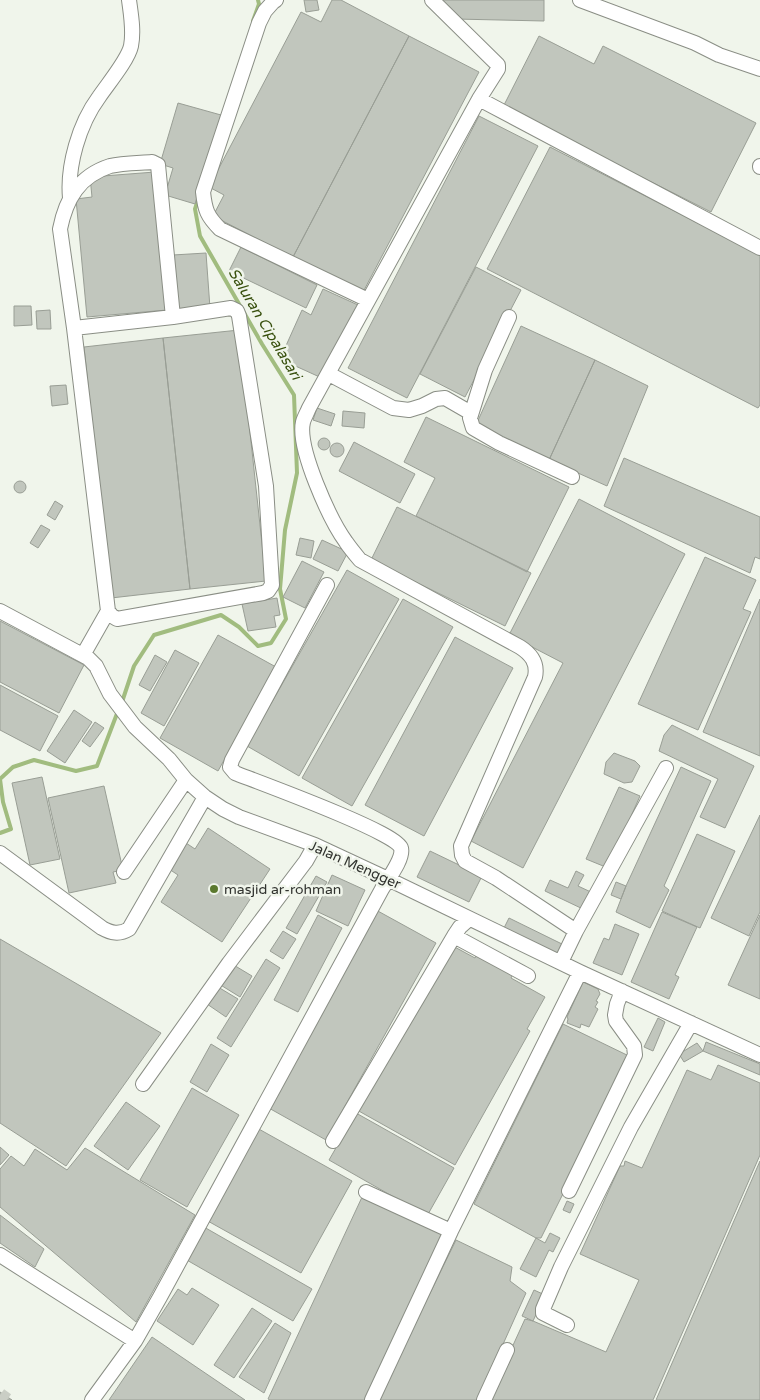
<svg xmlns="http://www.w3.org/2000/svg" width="760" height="1400" viewBox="0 0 760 1400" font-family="'Varela Round',sans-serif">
	<rect width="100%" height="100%" fill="#f0f5eb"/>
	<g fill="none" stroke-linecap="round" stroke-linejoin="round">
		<path stroke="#a1bc7f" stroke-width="4" d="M253 21 259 4 258 0
			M122 702 134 666 154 635 221 615 239 627 258 646 271 643 286 619 280 589 285 530 297 473 294 395 262 344 200 236 195 209 199 197
			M0 833 11 829 3 802 0 779 13 767 34 760 76 771 97 766 118 711"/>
	</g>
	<path fill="#c1c6bd" stroke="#999e95" d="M304 0H317L319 10 306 12Z
		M332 0H341L409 36 293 257 213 216 224 195 209 187 301 12 321 22Z
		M441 0H544V21L455 19Z
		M409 36 479 72 362 294 293 257Z
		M539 36 594 64 603 46 756 123 711 212 503 107Z
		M178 103 221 115 195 204 165 195 173 168 160 164Z
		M479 116 538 146 407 398 348 368Z
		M550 147 760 255V405L758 408 487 269Z
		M155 172 167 310 87 317 76 199 92 197 90 177Z
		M241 247 317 285 306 308 229 271Z
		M206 253 210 308 177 310 173 255Z
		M476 267 521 290 465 397 420 374Z
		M323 289 358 305 324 379 280 359 302 310 311 315Z
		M14 306H31L32 325 14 326Z
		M50 310 51 329H37L36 311Z
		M521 326 595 360 549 460 475 427Z
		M239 330 266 581 190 589 163 338Z
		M163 338 190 589 111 598 84 347Z
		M595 360 648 386 607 486 549 460Z
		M66 385 68 404 52 406 50 386Z
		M317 408 335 414 331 426 313 420Z
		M343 411 365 413 364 428 342 426Z
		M426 417 569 487 527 572 416 516 435 478 404 462Z
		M318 444a6 6 0 1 1 12 0a6 6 0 1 1-12 0Z
		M354 442 415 474 400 503 339 471Z
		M330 450a7 7 0 1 1 14 0a7 7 0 1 1-14 0Z
		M624 458 760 517V559L755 557 750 573 604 506Z
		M14 487a6 6 0 1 1 12 0a6 6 0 1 1-12 0Z
		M579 499 685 554 523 868 471 841 563 663 509 635Z
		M55 501 63 506 55 520 47 515Z
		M397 507 531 573 505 626 371 560Z
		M41 525 50 530 38 548 30 543Z
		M300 538 314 541 311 558 296 555Z
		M322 540 348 552 338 571 313 559Z
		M705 557 756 580 743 609 751 612 698 730 638 704Z
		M302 561 324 572 305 608 283 597Z
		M347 570 399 599 299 776 247 746Z
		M277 598 280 615 274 616 276 627 248 631 242 604Z
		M403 599 453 627 352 806 302 778Z
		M760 599V756L703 732Z
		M0 621 84 665 59 713 0 682Z
		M218 635 276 667 218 771 160 738Z
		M455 637 513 668 424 836 365 805Z
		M175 650 199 663 164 726 141 713Z
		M155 655 167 662 150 691 139 685Z
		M0 685 58 716 40 751 0 730Z
		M74 710 92 722 65 763 47 751Z
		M95 722 104 728 90 747 82 741Z
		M672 725 754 766 725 828 700 817 718 779 659 751 664 735Z
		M614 753 635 761 640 766 632 782 624 783 604 774 606 762Z
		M681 767 711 781 664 886 669 890 650 928 616 912 626 886Z
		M42 777 60 859 30 865 12 783Z
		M104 786 123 870 113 872 116 883 69 893 48 798Z
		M619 787 640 796 608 868 586 859Z
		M760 815V912L749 936 711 918Z
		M208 828 270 869 222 942 161 902 178 875 169 869 186 843 195 849Z
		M697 834 735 851 700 928 662 911Z
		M430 851 482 876 469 902 417 877Z
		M576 871 584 875 578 886 593 893 585 910 545 891 550 880 568 888Z
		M332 875 365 890 348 926 316 911Z
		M316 876 327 882 297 934 286 928Z
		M616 882 626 886 621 899 611 895Z
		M376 910 436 943 326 1140 267 1107Z
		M662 912 697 927 675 975 679 977 669 999 631 982Z
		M318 915 342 928 298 1012 274 1000Z
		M760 915V999L728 985Z
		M509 918 564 945 557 959 502 932Z
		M615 924 639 934 622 975 593 963 604 938 609 940Z
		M283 931 296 939 283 959 270 951Z
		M0 939 161 1033 66 1166 0 1123Z
		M451 945 475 958 478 952 514 972 511 978 545 997 527 1029 530 1031 455 1165 357 1110Z
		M266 959 280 968 231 1047 217 1038Z
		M232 964 252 976 240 997 219 984Z
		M583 982 598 989 600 994 596 1001 598 1002 595 1007 598 1009 589 1027 581 1024 580 1028 567 1023 568 1019 567 1017Z
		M218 987 238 999 226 1017 207 1004Z
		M658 1018 665 1022 653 1051 644 1047Z
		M563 1024 631 1057 541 1238H536L474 1204Z
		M706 1042 760 1064V1075L703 1051Z
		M697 1043 703 1051 684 1062 679 1054Z
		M211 1044 229 1055 207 1092 190 1082Z
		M718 1065 760 1083V1155L653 1400H488L525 1319 533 1321 606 1352 639 1280 580 1254 620 1166H624L625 1161 642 1168 687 1070 711 1080Z
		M192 1088 239 1115 187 1207 140 1180Z
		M126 1102 160 1126 128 1170 94 1146Z
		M356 1113 454 1168 427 1216 329 1160Z
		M257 1128 352 1181 301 1273 206 1220Z
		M0 1147 9 1155 0 1165Z
		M85 1148 195 1215 136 1322 0 1207V1169L11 1156 24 1166 35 1149 67 1170Z
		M760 1161V1400H656Z
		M363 1195 444 1233 366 1400H270L268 1399Z
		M567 1201 574 1204 570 1213 563 1210Z
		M0 1215 44 1249 35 1267 0 1243Z
		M204 1227 312 1289 293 1321 185 1259Z
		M550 1233 560 1238 553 1252 549 1250 536 1277 520 1269 536 1238 545 1243Z
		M456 1240 512 1267 510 1281 526 1293 478 1400H378Z
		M192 1288 219 1305 193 1345 157 1321 178 1289 187 1295Z
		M534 1290 545 1295 533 1321 522 1316Z
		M252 1308 272 1321 234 1378 214 1365Z
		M275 1323 291 1333 264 1393 239 1377Z
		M152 1337 245 1400H109Z
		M0 1392 12 1400H0Z"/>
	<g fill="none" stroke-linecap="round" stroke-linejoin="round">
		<path stroke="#cacec5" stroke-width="14" stroke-dasharray="14 7" stroke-linecap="butt" d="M0 1395 7 1400"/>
		<g stroke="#8a8e85" stroke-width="16">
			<path id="minor" d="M276 0 273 2 265 11 259 23 203 192C205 210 207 216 220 229L368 300
				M432 0 498 65V69L479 99 309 408C307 413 304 418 303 422 297 448 330 520 346 542 350 548 355 554 360 560L520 647C531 654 538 663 535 677L461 846 462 855 465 861 496 878 576 931
				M580 0 695 43 719 55 760 69
				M479 99 760 248
				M760 166V167
				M70 198C67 166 79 124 99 97 107 85 128 60 131 46 134 31 131 15 129 0
				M509 317 485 370 470 418 473 428 499 443 572 477
				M74 328 173 317 231 308 237 311 239 316 266 486 272 585 268 591 263 593 117 619 112 616 108 611
				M329 374 393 408 409 410 422 406 436 399 445 398 471 413
				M0 611 88 658 96 666 110 694 135 727 169 759 186 780 205 797 223 809 239 817 315 845 388 879 580 972 760 1055
				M83 655 108 611 74 328 60 229C66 199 79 176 110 166 122 163 140 163 152 162L158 165 173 317
				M0 853 102 928C111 933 119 935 129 929L205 797
				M124 872 186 780
				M454 936 528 976
				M561 962 576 931 666 768
				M143 1084 229 963 306 861 315 845
				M333 1141 454 936 460 927 469 919
				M569 1191 635 1055 634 1046 616 1021 615 1015 617 1004 622 991
				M366 1192 451 1231
				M0 1255 135 1341
				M567 1325 543 1313V1309L561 1267 631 1127 691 1023
				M92 1400 135 1341 160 1297 382 889C387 880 404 859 401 848 398 833 258 782 235 773L230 767 232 760 327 585
				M372 1400 451 1231 580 972
				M484 1400 507 1350"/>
		</g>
		<use href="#minor" stroke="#fff" stroke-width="14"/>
	</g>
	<circle fill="#5b792e" stroke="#f0f5eb" stroke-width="2" cx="214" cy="889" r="5"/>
	<g text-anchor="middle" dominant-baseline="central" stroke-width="5" stroke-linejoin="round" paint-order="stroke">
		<g font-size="14" fill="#31332f" stroke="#f0f5eb">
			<text transform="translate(355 865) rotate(24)">Jalan Mengger</text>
		</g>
		<g font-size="14" fill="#31332f" stroke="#f0f5eb" text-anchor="start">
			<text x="224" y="889">masjid ar-rohman</text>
		</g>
		<g font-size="15" font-style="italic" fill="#38500e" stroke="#f0f5eb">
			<text transform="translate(265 324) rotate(59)">Saluran Cipalasari</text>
		</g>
	</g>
</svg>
